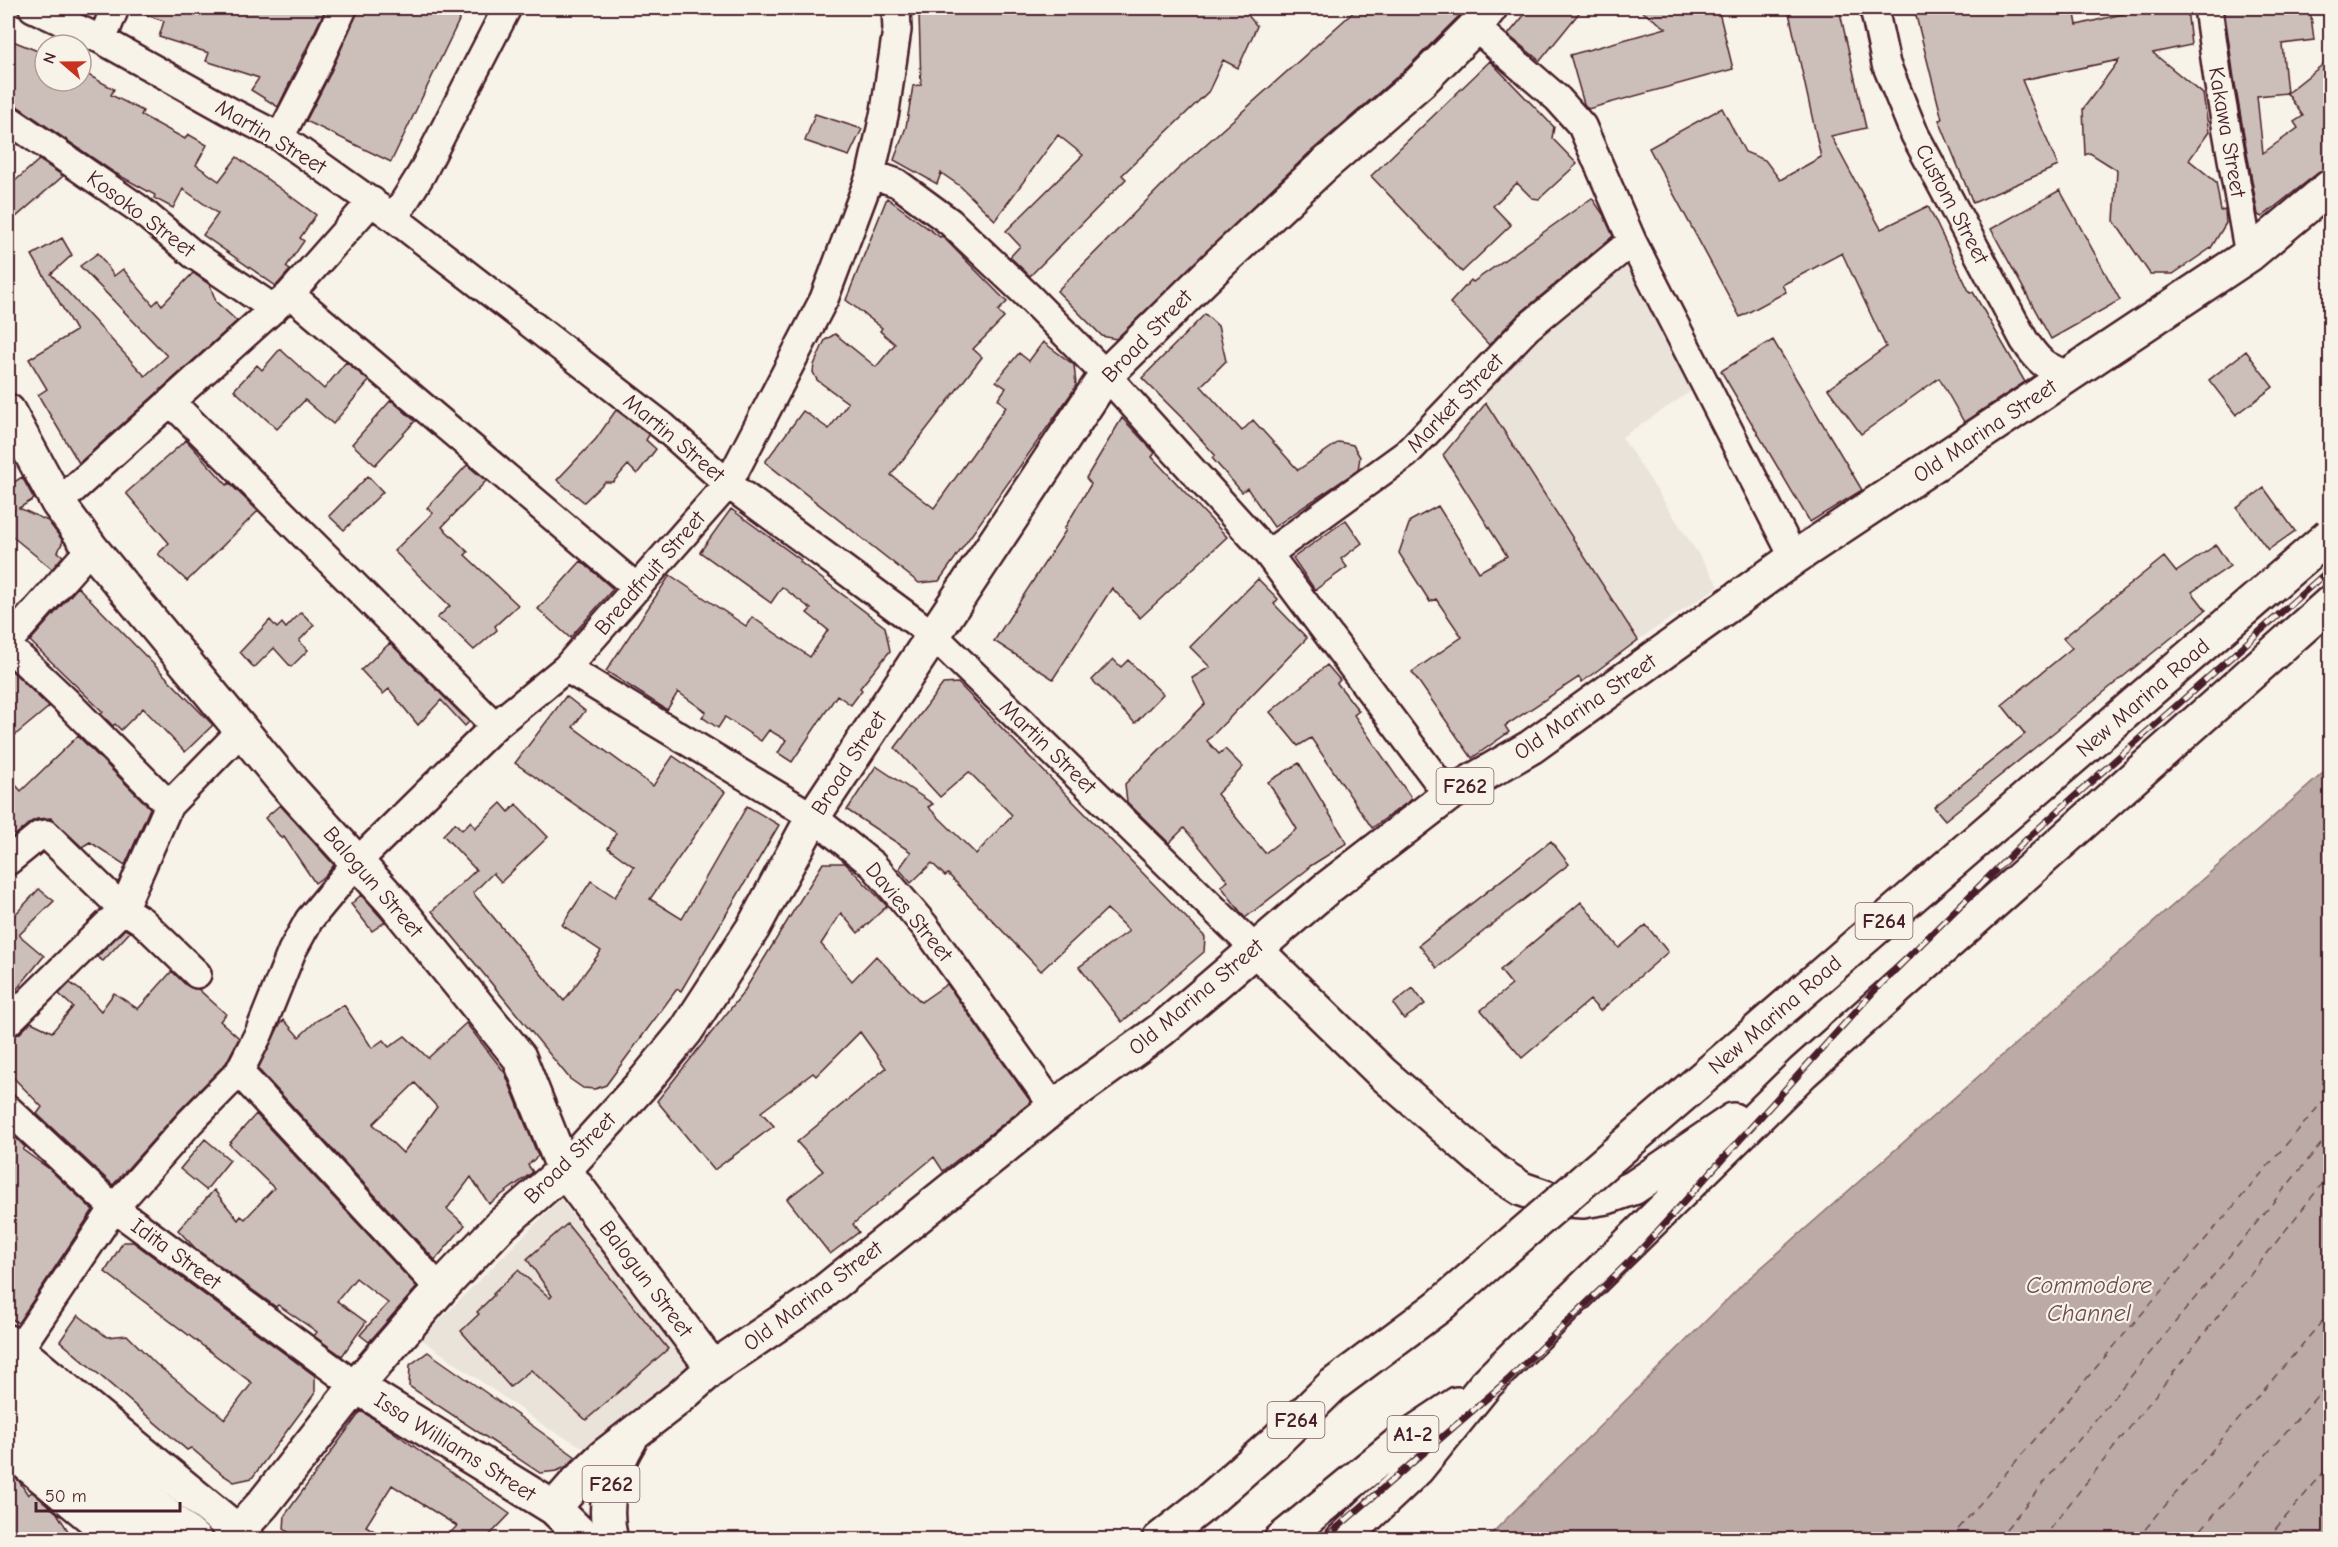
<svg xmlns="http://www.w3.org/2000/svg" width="2338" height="1547" viewBox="0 0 2338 1547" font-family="'Comic Neue',sans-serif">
	<rect width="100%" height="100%" fill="#f7f3e8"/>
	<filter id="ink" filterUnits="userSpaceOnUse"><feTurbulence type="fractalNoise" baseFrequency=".0167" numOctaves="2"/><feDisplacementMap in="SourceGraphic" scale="12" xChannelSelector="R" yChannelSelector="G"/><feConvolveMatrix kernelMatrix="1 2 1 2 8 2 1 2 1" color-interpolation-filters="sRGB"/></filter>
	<g filter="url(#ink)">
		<path fill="#eae3da" d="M1628 265 1699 386 1622 437 1719 586 1638 640 1480 392 1540 327Z
			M560 1199 690 1363 587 1449 547 1428 421 1339Z"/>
		<path fill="#bcaaa7" stroke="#8e7275" stroke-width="1.5" d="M2330 767V1539H1486L1746 1281Z"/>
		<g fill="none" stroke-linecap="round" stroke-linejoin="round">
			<path stroke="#6c4950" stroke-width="1.5" stroke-dasharray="8 6" stroke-linecap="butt" d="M1949 1540 2330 1093
				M1997 1540 2330 1133
				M2041 1540 2330 1174
				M2136 1540 2330 1312
				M2192 1540 2330 1381
				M2266 1540 2330 1465"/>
		</g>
		<path fill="#ccbfb9" stroke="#4a1f2b" stroke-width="1.5" fill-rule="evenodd" d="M133 8H326L278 107 251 90 259 78 206 61 209 53 159 37 164 21 132 10Z
			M359 8H465L391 162 306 121 329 76Z
			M1050 8H1242L1257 26 1238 68 1223 60 1209 91 1122 175 1126 179 1030 276 1010 257 1020 246 1006 231 1083 155 1058 135 995 220 960 186 941 173 937 184 894 160 906 127 913 86 921 85 919 13Z
			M1358 8H1467L1407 68 1309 153 1116 339 1102 336 1057 291 1176 171Z
			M1530 8H1583L1540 61 1508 35Z
			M1637 8H1718L1733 69 1588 109 1584 104 1570 55 1666 28Z
			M1788 8H1839L1866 128 1831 136 1881 229 1928 206 1970 293 1973 292 2025 382 1964 422 1939 378 1861 434 1828 389 1886 347 1842 253 1782 285 1786 292 1740 317 1649 148 1722 108 1745 152 1765 160 1780 180 1821 157Z
			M1914 8H2074L2077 25 2143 9V8H2187L2191 45 2153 53 2203 94 2209 132 2189 160 2216 182 2221 211 2225 210 2226 223 2211 248 2173 274H2150L2114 221 2117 170 2090 153 2085 155 2083 109 2119 60 2022 80 2058 166 1973 203 1939 120 1942 119Z
			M2224 8H2247V11L2310 8 2314 40 2282 44 2287 93 2331 58V168L2318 173 2262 217 2258 215 2234 78ZM2287 93 2303 116 2294 122 2298 128 2263 153 2257 96Z
			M8 39 45 54V81H81V71L114 89 111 95 143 111 141 115 185 139 188 134 207 145 196 165 219 181 237 157 316 215 300 238 304 241 286 267 290 270 276 286 203 235 218 214 183 189 173 208 154 198 155 195 115 173 17 106 8 104Z
			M1490 61 1554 127 1552 138 1577 164 1539 199 1532 198 1517 183 1493 206 1511 225 1462 272 1371 176Z
			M815 114 862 129 849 156 805 141Z
			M39 160 63 176 8 224V187Z
			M2060 190 2120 300 2051 339 1991 229Z
			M887 198 940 237 942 236 1007 302 998 311 1004 318 973 349 982 357 891 475 934 508 1006 407 998 399 1006 388 996 381 1019 353 1029 361 1043 342 1074 365 1076 385 1073 391 939 581 919 583 765 462 803 411 829 429 848 403 817 380 813 372 814 365 825 340 835 334 876 367 895 344 880 331 882 328 846 300Z
			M1592 198 1603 214 1613 236 1518 315 1489 345 1450 303 1471 280 1473 282Z
			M62 238 72 255 51 274 145 376 167 356 80 266 98 253 114 276 123 269 153 305 158 300 162 305 193 273 210 285 216 302 237 321 79 463 38 395 47 389 29 359 76 331 32 255Z
			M1205 314 1218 326 1226 361 1201 386 1242 431 1253 420 1298 470 1339 442 1353 445 1360 457 1358 470 1274 527 1247 488 1242 492 1212 458 1215 455 1182 418 1142 378Z
			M1773 340 1862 490 1810 522 1721 371Z
			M280 349 324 389 346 362 369 381 333 424 305 400 277 429 234 390 257 365 262 370Z
			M2246 351 2273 387 2236 415 2209 380Z
			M391 400 415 421 375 465 352 444Z
			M1486 403 1638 640 1582 682 1579 677 1505 726 1509 732 1472 758 1412 672 1462 637 1436 599 1430 602 1399 553 1410 521 1438 506 1479 572 1507 556 1443 455Z
			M616 410 649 435 646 440 656 449 637 474 628 465 613 482H605L584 502 557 480 596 439Z
			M1122 418 1155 453 1152 457 1227 537 1140 618 1112 588 1053 679 994 641 1066 530 1064 529 1091 484 1086 478Z
			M186 440 227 485 229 483 258 511 187 581 158 554 169 543 126 493Z
			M467 465 486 481 442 527 468 552 465 555 518 605 495 626 497 630 474 650 449 626 437 618 450 606 394 551 433 513 427 508Z
			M368 476 383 492 344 530 329 516Z
			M22 477 34 499 19 508 48 521 63 541 58 552 63 556 52 569 8 533V524L14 510 8 499V486Z
			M2264 488 2295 531 2268 550 2237 508Z
			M731 509 801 560 800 562 885 627 890 651 860 688 862 690 851 705 837 695 792 762 778 753 786 740 769 730 761 741 725 717 718 728 702 717 706 712 678 692 667 710 606 671 670 575 746 626 752 617 810 657 828 630 807 613 811 609 782 587 771 603 700 552Z
			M1346 520 1362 543 1341 559 1347 567 1315 590 1293 558Z
			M2216 545 2230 566 2192 592 2206 610 1945 820 1934 807 2025 734 2002 705 2072 648 2063 638 2164 557 2176 572Z
			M581 561 613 589 570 638 538 609Z
			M1258 579 1278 599 1274 604 1307 638 1207 741 1219 754 1225 749 1243 767 1217 794 1265 853 1297 829 1268 782 1299 763 1347 843 1307 868 1308 869 1245 918 1221 886 1228 881 1184 828 1169 843 1127 802 1125 784 1205 704 1192 678 1210 667 1190 647Z
			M78 587 213 725 185 752 143 708 121 730 115 724 113 726 101 714 103 712 30 641Z
			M301 612 314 625 299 641 308 650 291 667 274 648 254 668 240 652 270 620 277 628 282 623 286 628Z
			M390 643 469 722 465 726 441 700 418 725 389 689 383 694 361 670Z
			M1113 659 1121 667 1128 660 1163 694 1135 723 1092 680Z
			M1327 665 1340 680 1337 683 1359 711 1354 715 1412 799 1372 828 1311 738 1298 746 1270 712Z
			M8 667 49 707 8 741Z
			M958 683 1205 937 1204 952 1122 1022 1079 967 1129 931 1107 909 1041 971 948 874 945 876 932 863 911 883 899 869 911 852 847 810 876 766 933 804 928 807 976 854 1012 815 969 772 940 797 895 748 943 684Z
			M566 696 585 711 573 727 653 786 673 756 725 792 650 899 682 919 747 806 779 825 681 991 677 989 606 1085 595 1089 583 1088 570 1079 432 911 476 870 443 835 455 823 462 830 471 821 475 828 501 803 509 812 516 804 548 837 501 882 493 873 473 893 564 1001 601 951 562 925 591 881 615 897 634 867 608 848 616 833 515 763Z
			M78 736 150 808 125 865 90 842 82 847 51 818 37 819 31 822 8 841V776L21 791Z
			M280 805 334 865 326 875 315 883 284 837 282 839 265 818Z
			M1551 841 1569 864 1437 968 1419 945Z
			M823 863H845L887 906 858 933 841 913 821 944 852 981 876 956 921 1002 947 984 1031 1102 943 1171 934 1157 853 1224 859 1232 830 1254 787 1199 823 1171 797 1142 886 1068 860 1032 816 1076 813 1073 761 1112 774 1126 714 1170 657 1101 743 993Z
			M39 889 54 901 19 935 44 956 8 1000V922Z
			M361 895 385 922 372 931 351 904Z
			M1581 902 1619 948 1646 925 1668 952 1600 1011 1590 1000 1522 1058 1481 1010 1512 985 1500 970Z
			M125 929 130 932 103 961 97 957Z
			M172 971 186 985 198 989 226 1014 220 1021 239 1038 226 1063 178 1112 113 1185 37 1114 42 1107 8 1072V1037L19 1034 31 1022 52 1032 73 1007 59 994 70 983 84 993 101 1011 114 993 138 1009Z
			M1413 988 1425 1004 1404 1019 1393 1004Z
			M344 1005 372 1048 383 1040 389 1047 405 1036 428 1058 466 1023 505 1073 538 1156 528 1165 533 1172 489 1204 471 1177 447 1209 465 1225 435 1260 258 1069 280 1024 284 1020 299 1037 316 1021ZM415 1083 437 1107 403 1153 373 1124Z
			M256 1114 417 1287 369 1342 360 1335 388 1303 356 1278 337 1301 366 1322 342 1356 314 1336 317 1332 278 1305 276 1307 196 1249 178 1230 214 1190 238 1220 241 1216 245 1219 274 1188 229 1144Z
			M8 1130 25 1147 23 1150 48 1168 93 1210 18 1323 8 1316Z
			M205 1139 230 1160 206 1190 180 1169Z
			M567 1224 668 1349 586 1420 531 1370 510 1387 461 1331 479 1314 477 1312 494 1295 493 1294 518 1270 550 1298 552 1296 527 1259Z
			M123 1242H133L315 1376V1393L252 1478 234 1482 223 1475 191 1448 187 1450 60 1341 78 1315 107 1337 127 1335 156 1364 225 1419 252 1383 105 1272Z
			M428 1352 485 1392 576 1457 567 1466 557 1471 540 1473 409 1386 410 1365Z
			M361 1411 379 1422 510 1514 486 1539H444L457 1526 392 1485 366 1526 387 1539H298L284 1529 285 1515Z
			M8 1472 19 1481 28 1495 32 1492 57 1513 73 1539H21L8 1531Z"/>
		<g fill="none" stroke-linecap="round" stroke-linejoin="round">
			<g stroke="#4a1f2b" stroke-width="32">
				<path id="minor" d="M33 8 102 40 229 111 280 137 394 218 664 427 728 484 933 635 1255 949
					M1874 8 1886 64 1915 135 2024 340C2038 361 2044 367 2069 375
					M2208 8 2218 80 2249 255
					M1475 27 1558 99 1582 126 1632 241 1794 558
					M102 40 115 8
					M8 119 139 209 193 254 274 309
					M280 137 315 69 343 8
					M871 174 897 183 950 222 1027 295 1106 375 1268 554 1448 795
					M394 218 422 173 507 8
					M290 294 637 588
					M172 403 495 726
					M58 503 290 294 372 201
					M1268 554 1406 454 1528 327 1632 241
					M8 642 91 548
					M8 646 65 700 169 805
					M566 668 813 817 873 865 924 925 1054 1107
					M8 861 40 835 46 834 123 909 142 921 197 974
					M8 1022 123 909 169 805 242 730
					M239 1072 440 1289
					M8 1109 114 1208 356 1386
					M18 1351 114 1208 190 1122 239 1072 259 1033 292 951 309 920 356 863 495 726 566 668 728 484 824 299 871 174 885 111 897 30 896 8"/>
			</g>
			<g stroke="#4a1f2b" stroke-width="38">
				<path id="major" d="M8 411 58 503 91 548 285 783 393 902 519 1057 564 1170 713 1368
					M8 1342 248 1540
					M356 1386 554 1508 587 1540
					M8 1448 119 1540
					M554 1508 575 1484 604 1456 679 1398 713 1368 815 1299 1054 1107 1161 1030 1326 889 1448 795 1531 747 1794 558 2249 255 2330 187
					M230 1540 263 1504 356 1386 440 1289 500 1226 564 1170 644 1082 686 1031 753 928 813 817 1106 375 1222 261 1322 167 1420 82 1475 27 1490 8
					M611 1540C602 1504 611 1471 630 1440"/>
			</g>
			<g stroke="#4a1f2b" stroke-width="38">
				<path id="highway" d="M1255 949 1382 1073 1497 1173 1522 1189 1551 1199 1583 1201 1607 1197 1633 1188 1733 1120
					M8 1379 195 1540
					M8 1419 150 1540
					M1159 1540 1207 1502 1275 1442 1332 1386 1438 1307
					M1281 1540 1403 1440 1457 1404
					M1342 1540 1417 1469 1486 1384 1803 1072 2330 603"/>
			</g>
			<use href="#minor" stroke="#f7f3e8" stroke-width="27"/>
			<use href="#major" stroke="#f7f3e8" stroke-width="33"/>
			<use href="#highway" stroke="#f7f3e8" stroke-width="33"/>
			<g stroke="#4a1f2b" stroke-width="7">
				<path id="rail" d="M1323 1540 1508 1380 1637 1254 1874 991 2029 837 2330 569"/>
			</g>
			<use href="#rail" stroke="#f7f3e8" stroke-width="4.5" stroke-dasharray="14" stroke-linecap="butt"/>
			<g stroke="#4a1f2b" stroke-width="38" stroke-linecap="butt">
				<path id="highway-bridge" d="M1438 1307 2330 535"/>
			</g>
			<use href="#highway-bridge" stroke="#f7f3e8" stroke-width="33"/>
		</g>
	</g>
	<g text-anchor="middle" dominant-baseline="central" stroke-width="4.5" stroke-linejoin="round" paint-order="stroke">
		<g fill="#f7f3e8" stroke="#7e5f64" stroke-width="1.5">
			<rect x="1436.5" y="768" width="57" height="36" rx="4.5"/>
			<rect x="1855.5" y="903" width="57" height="36" rx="4.5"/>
			<rect x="1267.5" y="1402" width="57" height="36" rx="4.5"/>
			<rect x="1387.5" y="1416" width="51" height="36" rx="4.5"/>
			<rect x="582.5" y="1466" width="57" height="36" rx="4.5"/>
		</g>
		<g font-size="21" font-weight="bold" fill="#4a1f2b">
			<text x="1465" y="786">F262</text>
			<text x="1884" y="921">F264</text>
			<text x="1296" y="1420">F264</text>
			<text x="1413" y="1434">A1-2</text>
			<text x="611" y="1484">F262</text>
		</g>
		<g font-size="22" fill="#4a1f2b" stroke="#f7f3e8">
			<text transform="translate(2227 132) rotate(80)">Kakawa Street</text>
			<text transform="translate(271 137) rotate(31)">Martin Street</text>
			<text transform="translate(1952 204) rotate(62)">Custom Street</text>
			<text transform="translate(141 214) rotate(37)">Kosoko Street</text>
			<text transform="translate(1147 336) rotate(-46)">Broad Street</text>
			<text transform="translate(1455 403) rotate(-46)">Market Street</text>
			<text transform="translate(1985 431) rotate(-34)">Old Marina Street</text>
			<text transform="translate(674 438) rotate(40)">Martin Street</text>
			<text transform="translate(650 573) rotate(-49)">Breadfruit Street</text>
			<text transform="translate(2143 698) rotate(-41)">New Marina Road</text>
			<text transform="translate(1585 707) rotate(-35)">Old Marina Street</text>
			<text transform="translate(1048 747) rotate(44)">Martin Street</text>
			<text transform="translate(849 763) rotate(-57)">Broad Street</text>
			<text transform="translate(373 882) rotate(49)">Balogun Street</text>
			<text transform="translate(909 912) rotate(50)">Davies Street</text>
			<text transform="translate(1196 997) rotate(-40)">Old Marina Street</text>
			<text transform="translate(1775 1015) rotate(-41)">New Marina Road</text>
			<text transform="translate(570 1158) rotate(-45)">Broad Street</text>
			<text transform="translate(176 1254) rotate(36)">Idita Street</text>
			<text transform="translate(646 1279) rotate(53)">Balogun Street</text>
			<text transform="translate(813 1296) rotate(-37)">Old Marina Street</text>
			<text transform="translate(455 1447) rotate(32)">Issa Williams Street</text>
		</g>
		<g font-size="24" font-style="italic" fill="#6c4950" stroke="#f7f3e8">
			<text x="2089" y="1285">Commodore<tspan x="2089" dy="28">Channel</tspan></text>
		</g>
	</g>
	<rect width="2338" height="1547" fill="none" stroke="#f7f3e8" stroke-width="30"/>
	<rect x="15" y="15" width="2308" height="1517" fill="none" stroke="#4a1f2b" stroke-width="2" filter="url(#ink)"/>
	<g transform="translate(63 63) rotate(290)"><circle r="28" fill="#f7f3e8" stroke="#b29e9c" stroke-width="1.5"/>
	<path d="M0-4.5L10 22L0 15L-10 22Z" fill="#c8321e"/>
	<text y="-9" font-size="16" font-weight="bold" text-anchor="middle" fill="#4a1f2b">N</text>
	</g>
	<path d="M36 1502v9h144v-9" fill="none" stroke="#4a1f2b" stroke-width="3"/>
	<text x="45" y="1502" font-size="18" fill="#4a1f2b" stroke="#f7f3e8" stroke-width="4.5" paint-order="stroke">50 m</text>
</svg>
